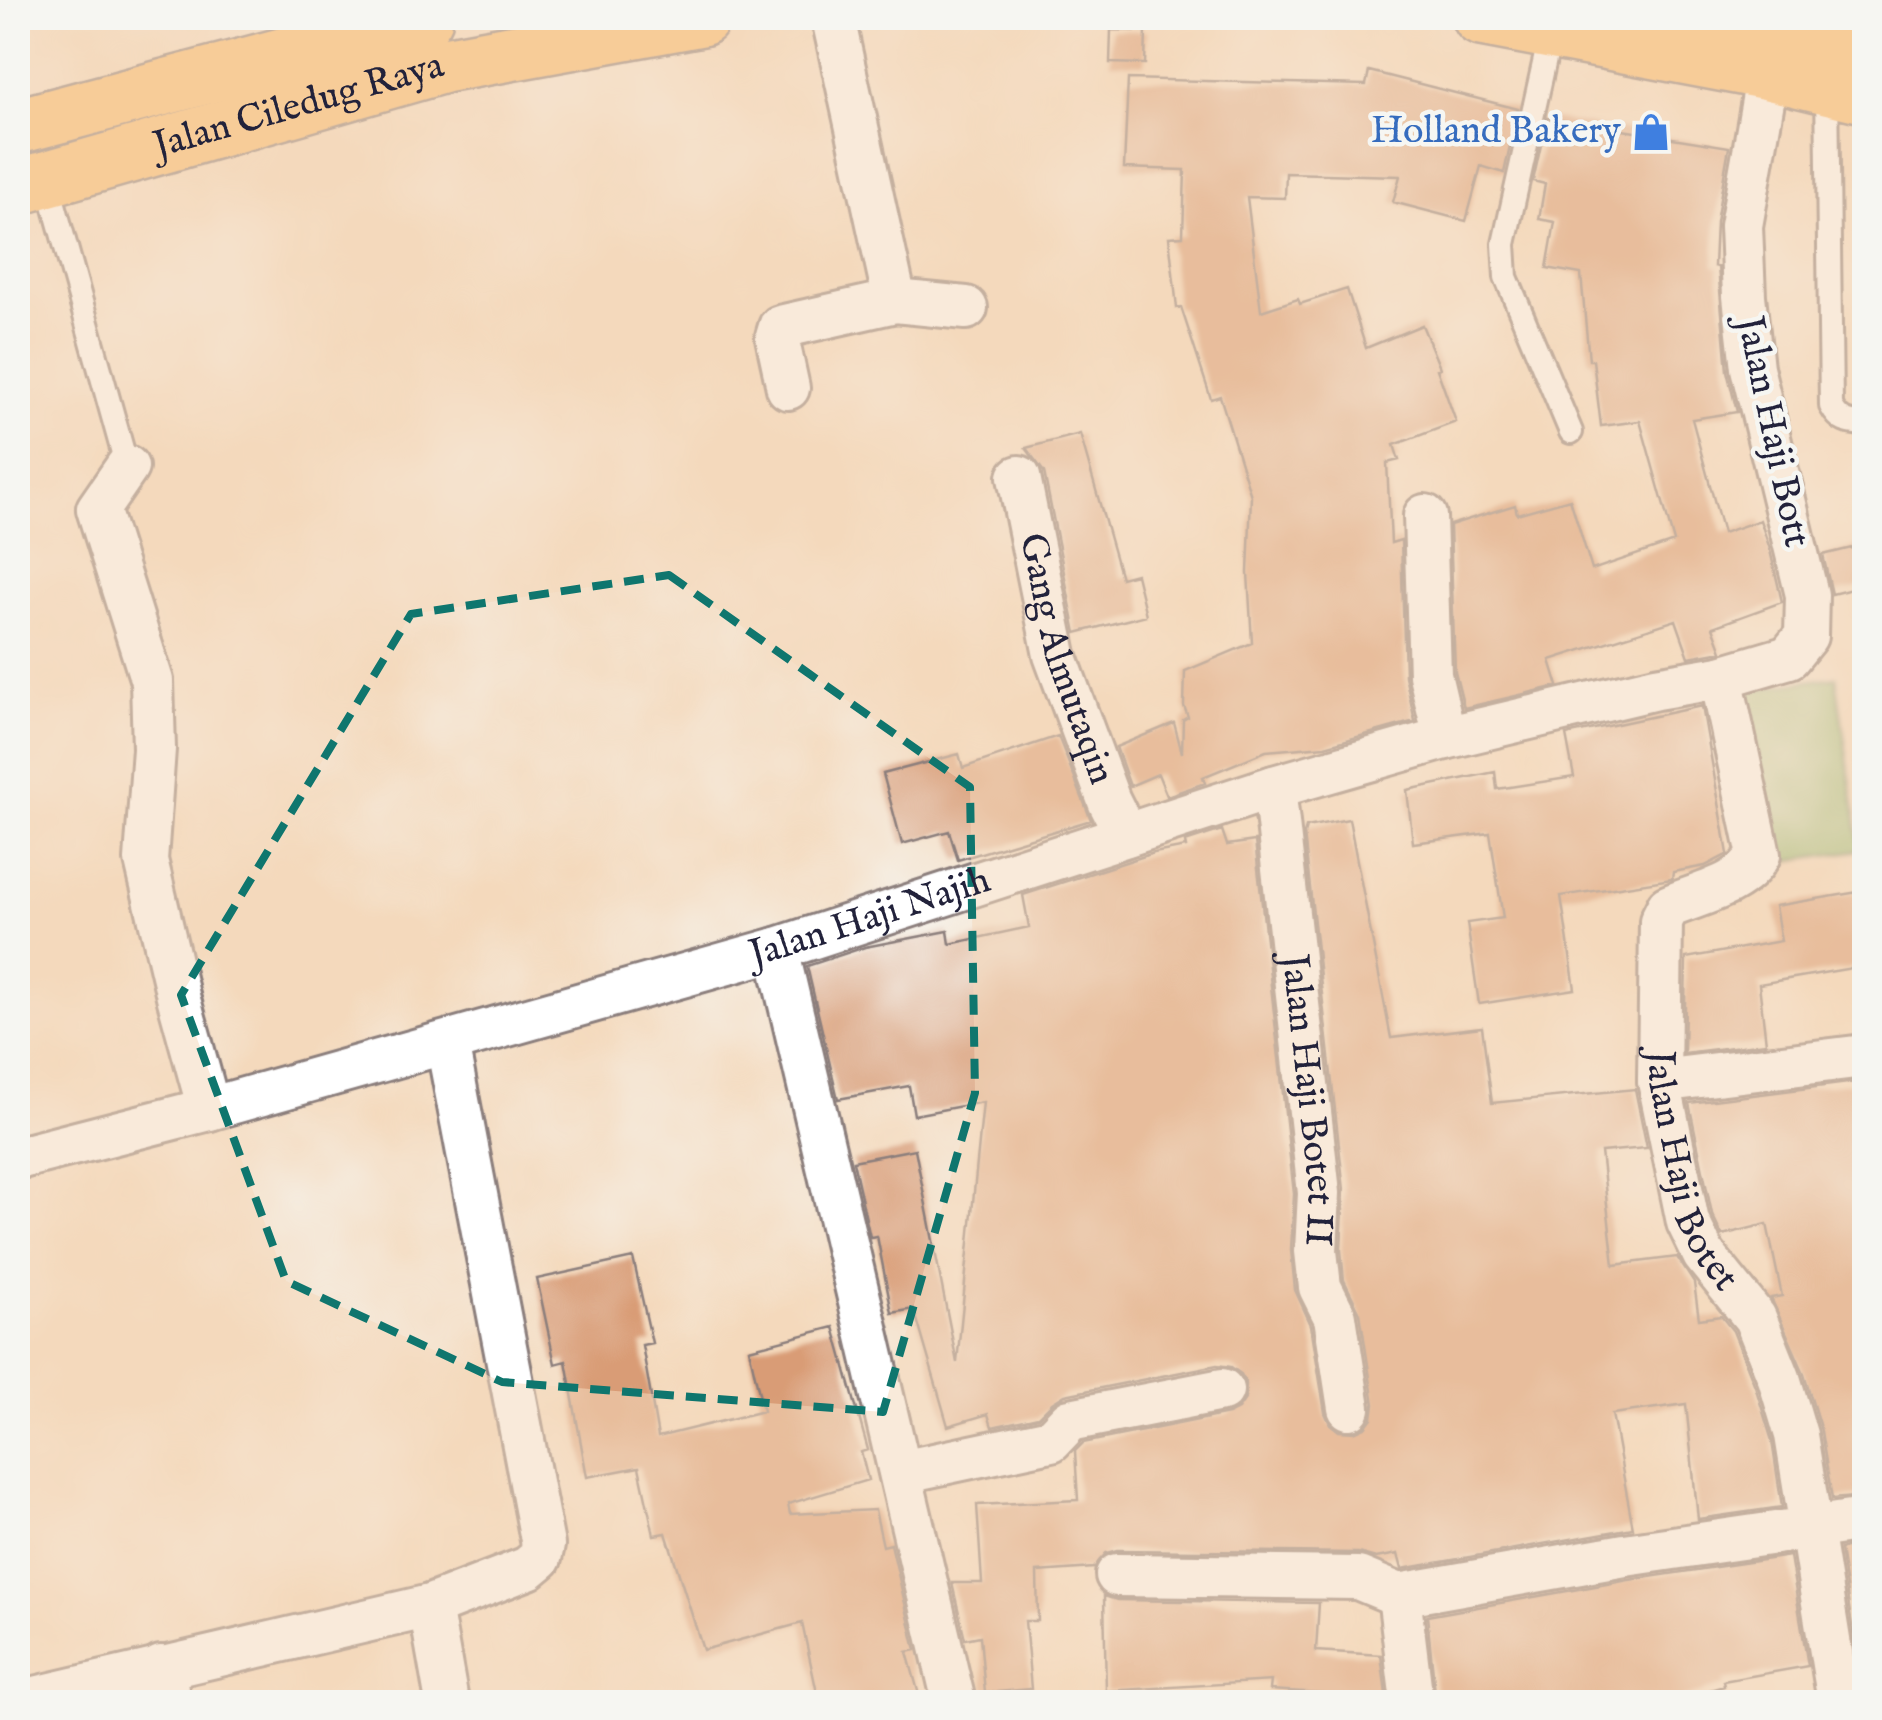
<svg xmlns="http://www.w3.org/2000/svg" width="1882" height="1720" viewBox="0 0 1882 1720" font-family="'IM FELL English',serif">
	<rect width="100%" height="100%" fill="#f6f6f2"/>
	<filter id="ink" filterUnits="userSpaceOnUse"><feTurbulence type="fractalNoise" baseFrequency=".01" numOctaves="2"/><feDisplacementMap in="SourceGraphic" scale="20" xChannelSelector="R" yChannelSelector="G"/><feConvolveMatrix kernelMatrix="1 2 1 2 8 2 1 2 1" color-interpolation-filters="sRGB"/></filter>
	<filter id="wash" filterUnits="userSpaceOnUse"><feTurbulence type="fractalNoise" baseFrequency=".0048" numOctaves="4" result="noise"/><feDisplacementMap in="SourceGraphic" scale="40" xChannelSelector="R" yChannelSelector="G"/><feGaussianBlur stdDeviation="2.25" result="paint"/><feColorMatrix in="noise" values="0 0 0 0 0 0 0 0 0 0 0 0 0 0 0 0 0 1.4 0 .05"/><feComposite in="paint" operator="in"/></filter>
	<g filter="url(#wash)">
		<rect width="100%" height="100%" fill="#f4d9bc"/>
		<path fill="#90b86e" stroke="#596d54" stroke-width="2.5" d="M1836 677 1860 850 1771 863 1746 690Z"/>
		<g id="blocks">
			<path fill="#d99c76" d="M1111 30 1146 31 1145 64 1110 63Z
				M1369 71 1518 109 1504 173 1481 166 1466 221 1393 202 1400 176 1286 173 1285 198 1247 197 1261 311 1298 299 1300 304 1347 289 1366 348 1422 325 1440 368 1437 369 1456 422 1394 445 1399 460 1387 463 1391 543 1401 540 1405 676 1415 721 1325 746 1266 751 1203 777 1205 783 1167 796 1158 774 1130 786 1116 747 1174 723 1182 753 1183 720 1188 717 1184 706 1185 671 1252 643 1248 573 1251 496 1220 396 1211 399 1181 307 1177 308 1169 237 1183 236 1185 170 1124 168 1128 79 1366 85Z
				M1547 118 1729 147 1716 222 1714 266 1718 267 1727 371 1737 412 1692 419 1723 533 1760 520 1769 546 1782 602 1713 627 1722 651 1689 657 1676 620 1550 660 1558 686 1464 708 1455 672 1450 525 1515 505 1517 514 1570 499 1592 570 1674 542 1640 421 1601 426 1593 360H1589L1581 274 1547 268 1555 222 1539 219 1545 184 1533 181Z
				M1080 434 1121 578 1136 574 1146 615 1076 633 1044 472 1026 448Z
				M1864 545V586L1832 594 1823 555Z
				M1702 706 1728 854 1705 866 1673 872 1672 879 1561 896 1575 989 1479 1004 1467 923 1503 918 1490 833 1413 843 1407 790 1495 772 1497 789 1574 777 1566 735Z
				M1058 736 1091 820 958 860 949 831 902 844 883 774 959 754 963 768Z
				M1349 819 1391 1038 1482 1027 1492 1103 1635 1089 1647 1148 1601 1152 1614 1265 1677 1257 1694 1283 1699 1319 1721 1316 1733 1331 1755 1386 1772 1441 1782 1507 1698 1519 1686 1404 1612 1414 1633 1528 1402 1569 1398 1554 1376 1558 1358 1553 1117 1550 1106 1553 1094 1568 1037 1572 1038 1621H1025L1031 1689 985 1693 980 1636 965 1639 952 1583H982L977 1505 1078 1500 1075 1451 1083 1443 1228 1414 1238 1409 1245 1399 1246 1384 1241 1374 1231 1367 1217 1365 1065 1395 1052 1403 1038 1417 992 1427 988 1414 948 1426 914 1309 892 1313 877 1236 870 1237 853 1161 915 1149 957 1363 983 1102 914 1115 909 1086 838 1099 807 966 865 947 948 931 950 944 1029 927 1023 895 1154 853 1186 847 1185 842 1222 830 1227 845 1255 841 1294 1194 1291 1250 1295 1290 1311 1325 1325 1413 1330 1424 1339 1431 1354 1432 1365 1427 1372 1418 1374 1404 1360 1313 1344 1280 1341 1250 1344 1190 1304 834 1306 827Z
				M1864 891V966L1759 984 1766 1043 1684 1053 1686 958 1781 941 1775 906Z
				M1864 1081V1496L1832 1499 1821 1431 1803 1371 1771 1298 1782 1296 1767 1224 1722 1235 1712 1214 1689 1103Z
				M633 1258 652 1343 642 1345 658 1437 763 1411 749 1349 834 1327 868 1450 861 1452 868 1480 788 1504 790 1514 875 1510 883 1546 891 1544 916 1650 907 1652 921 1702H819L802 1623 703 1650 666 1533 654 1535 639 1467 587 1477 566 1361 555 1364 537 1279Z
				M1864 1545V1657L1857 1658 1840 1549Z
				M1790 1556 1808 1666 1723 1681 1724 1686 1668 1702H1436L1427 1616 1629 1580Z
				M1104 1596 1117 1600 1319 1603 1316 1651 1381 1655 1387 1702H1320L1321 1693 1270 1690 1271 1681 1106 1691Z"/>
		</g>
	</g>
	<g filter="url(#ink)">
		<use href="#blocks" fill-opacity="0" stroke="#8b7e7c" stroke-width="2.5"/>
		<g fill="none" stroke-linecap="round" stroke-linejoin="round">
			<g stroke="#8b7e7c" stroke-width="28">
				<path id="service" d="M1551 32 1504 244 1506 277 1571 432
					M1827 85 1831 406C1840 422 1847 423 1864 424
					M47 179 127 467"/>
			</g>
			<g stroke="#8b7e7c" stroke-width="48">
				<g id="minor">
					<path d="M833 18 895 301 966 308"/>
					<path d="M788 388 777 337 780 327 895 301"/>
					<path d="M127 467 98 509 152 681 154 749 146 860 179 1000 209 1109"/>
					<path id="s1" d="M1019 477 1055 655 1109 801 1126 835"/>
					<path d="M1425 516 1430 675 1445 738"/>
					<path id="s2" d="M1721 677 1759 855C1741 887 1700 893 1668 907L1661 921 1659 1081 1688 1222 1704 1255 1755 1318 1779 1378 1796 1435 1839 1702"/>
					<path id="s3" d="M1274 787 1319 1193 1316 1251 1320 1287 1335 1317 1349 1408"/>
					<path d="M777 949 954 1702"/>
					<path d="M1659 1081 1864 1056"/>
					<path id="s4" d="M18 1158 209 1109 777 949 1274 787 1445 738 1656 688 1721 677 1789 657 1806 636 1807 595 1752 368 1744 296 1741 226 1768 72"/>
					<path d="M901 1472 1051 1440 1070 1420 1222 1390"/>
					<path d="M1117 1575 1358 1578 1399 1595 1625 1555 1864 1520"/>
					<path d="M1399 1595 1412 1702"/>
					<path d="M430 1606 447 1702"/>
					<path d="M161 1667 170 1702"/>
					<path d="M18 1702 430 1606 528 1568 540 1558 543 1545 447 1043"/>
				</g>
			</g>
			<g stroke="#8b7e7c" stroke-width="60">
				<g id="primary">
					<path d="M1481 18 1768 72 1864 95"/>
					<path d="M1724 18 1864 49"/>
					<path d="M18 126 425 18"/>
					<path id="s5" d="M18 187 444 65 702 18"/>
				</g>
			</g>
			<use href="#service" stroke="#fff" stroke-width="22"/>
			<use href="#minor" stroke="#fff" stroke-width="42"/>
			<use href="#primary" stroke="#fbbd6e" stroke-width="55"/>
		</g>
	</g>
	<path d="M0 0H1882V1720H0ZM669 575 970 787 975 1093 883 1412 502 1382 286 1281 181 995 411 614Z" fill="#f4d9bc" fill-opacity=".55" fill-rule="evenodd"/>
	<path fill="none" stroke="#0f766e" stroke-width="8" stroke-dasharray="20 12" stroke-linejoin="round" d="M669 575 970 787 975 1093 883 1412 502 1382 286 1281 181 995 411 614Z"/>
	<defs>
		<g id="shop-bare" transform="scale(3)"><path d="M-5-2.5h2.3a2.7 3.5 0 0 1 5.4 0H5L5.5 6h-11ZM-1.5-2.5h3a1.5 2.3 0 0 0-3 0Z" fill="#3f7fe0" stroke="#f6f6f2" stroke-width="2.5" paint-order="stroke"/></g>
	</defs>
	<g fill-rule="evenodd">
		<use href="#shop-bare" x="1651" y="132"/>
	</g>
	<g text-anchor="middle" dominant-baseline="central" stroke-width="9" stroke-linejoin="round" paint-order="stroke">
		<g font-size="38" fill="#22223b" stroke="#f6f6f2">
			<text stroke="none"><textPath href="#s5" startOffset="292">Jalan Ciledug Raya</textPath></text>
			<text transform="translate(1772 432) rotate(78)">Jalan Haji Bott</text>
			<text stroke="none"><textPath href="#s1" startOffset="188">Gang Almutaqin</textPath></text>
			<text stroke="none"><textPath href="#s4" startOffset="885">Jalan Haji Najih</textPath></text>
			<text stroke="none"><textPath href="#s3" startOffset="315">Jalan Haji Botet II</textPath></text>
			<text stroke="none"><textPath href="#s2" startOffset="560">Jalan Haji Botet</textPath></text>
		</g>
		<g font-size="38" fill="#366cbe" stroke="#f6f6f2" text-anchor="end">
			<text x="1621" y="132">Holland Bakery</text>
		</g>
	</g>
	<rect width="1882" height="1720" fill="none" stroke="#f6f6f2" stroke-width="60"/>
</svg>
